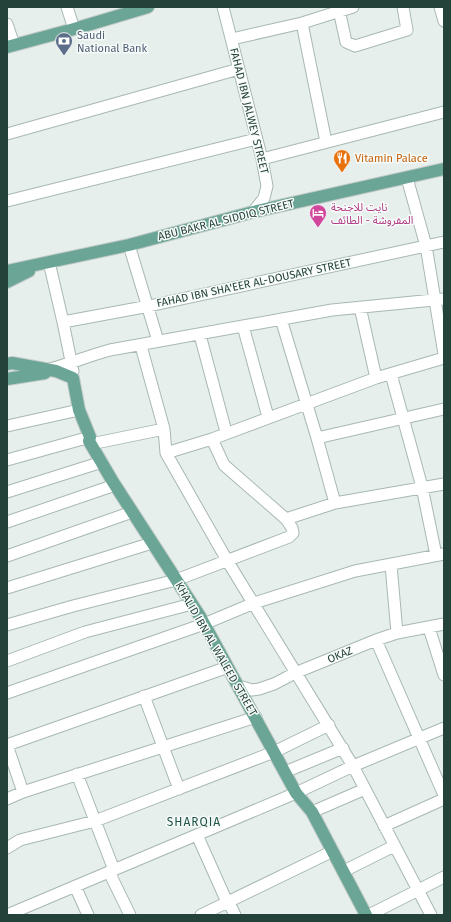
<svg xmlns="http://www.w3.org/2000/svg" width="451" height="922" viewBox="0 0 451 922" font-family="'Fira Sans','Noto Sans Arabic',sans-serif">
	<rect width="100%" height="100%" fill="#e6efeb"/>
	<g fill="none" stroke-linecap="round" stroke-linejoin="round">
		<g stroke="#a8b8b2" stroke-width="13">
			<path id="minor" d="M67 7 74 29
				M223 7 262 159 267 186 264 198 253 212
				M440 7 444 21
				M339 10 346 42 355 46 407 30 403 7
				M302 23 326 142
				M7 24 14 45
				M232 39 302 23 353 7
				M7 134 239 69
				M262 159 444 112
				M407 178 426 246 444 354
				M7 201 256 139
				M129 245 158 341
				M49 262 63 322 73 371
				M360 307 376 378
				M281 319 317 438 444 409
				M63 322 149 306 444 242
				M243 326 268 417
				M200 335 226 432
				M141 346 164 429 166 453 228 562 353 766 431 915
				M47 370C69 364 88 356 110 350L332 310 444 299
				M391 374 422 487 436 555
				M7 426 79 410
				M317 438 335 503
				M91 444 164 429
				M166 453 212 439 376 378 444 358
				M7 460 90 437
				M7 492 102 462
				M286 519 335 503 444 484
				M7 522 115 485
				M7 556 132 512
				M391 565 397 633
				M7 588 152 543
				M7 625 73 606 176 580 289 537 293 533 292 528 286 519 224 465 212 439
				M429 628 444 675
				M376 640 444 795
				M7 661 85 632 192 604
				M239 686 252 690 259 689 274 684 295 673 376 640 397 633 444 624
				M7 693 204 624 254 603 355 571 444 554
				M144 696 179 789
				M7 745 228 667
				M7 745 23 792
				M285 772 343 748
				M77 774 114 870
				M7 799 23 792 256 717
				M312 812 365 789
				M384 826 444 799
				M197 835 227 902
				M7 848 20 840 95 821 274 752 329 725
				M344 871 394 846
				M109 872 130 915
				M75 886 88 915
				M228 901 235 915
				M7 915 296 793 353 766 444 728
				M201 915 333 851
				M369 915 444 877"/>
		</g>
		<g stroke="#c2cac8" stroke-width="14">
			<path id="major" d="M7 47 74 29 148 7
				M7 271 129 245 253 212 444 169
				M7 282 29 271
				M7 364 12 363 56 371 73 378 79 410 90 437 89 441 113 482 201 618 296 793 312 812 366 915
				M7 379 45 373"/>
		</g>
		<use href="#minor" stroke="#fff" stroke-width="11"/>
		<use href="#major" stroke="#6aa596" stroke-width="12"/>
	</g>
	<defs>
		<g id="bank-pin" transform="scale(0.9)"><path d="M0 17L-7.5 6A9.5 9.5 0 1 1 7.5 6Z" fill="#5c6f8a" stroke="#f7fbf9"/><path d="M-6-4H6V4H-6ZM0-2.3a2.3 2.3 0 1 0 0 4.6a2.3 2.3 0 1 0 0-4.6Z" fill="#fff"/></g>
		<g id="restaurant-pin" transform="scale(0.9)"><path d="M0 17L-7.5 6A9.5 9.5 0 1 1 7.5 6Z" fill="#e8710a" stroke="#f7fbf9"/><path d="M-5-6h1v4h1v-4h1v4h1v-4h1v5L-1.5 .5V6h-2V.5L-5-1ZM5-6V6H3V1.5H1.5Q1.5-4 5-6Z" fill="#fff"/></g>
		<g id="hotel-pin" transform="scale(0.9)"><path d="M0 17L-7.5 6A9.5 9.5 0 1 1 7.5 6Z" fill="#d1479c" stroke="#f7fbf9"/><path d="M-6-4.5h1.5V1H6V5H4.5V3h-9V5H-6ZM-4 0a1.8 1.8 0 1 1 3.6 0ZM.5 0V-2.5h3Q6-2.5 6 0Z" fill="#fff"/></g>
	</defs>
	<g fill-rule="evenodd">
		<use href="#bank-pin" x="64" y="41"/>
		<use href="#restaurant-pin" x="342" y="158"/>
		<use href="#hotel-pin" x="318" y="213"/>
	</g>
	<g text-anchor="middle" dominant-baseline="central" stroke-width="3" stroke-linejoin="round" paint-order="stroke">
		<g font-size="11" fill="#4e5e75" stroke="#f7fbf9" text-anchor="start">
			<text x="77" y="35">Saudi<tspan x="77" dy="13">National Bank</tspan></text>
		</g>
		<g font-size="11" fill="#24423a" stroke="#f7fbf9">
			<text transform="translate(249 111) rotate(76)">FAHAD IBN JALWEY STREET</text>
			<text transform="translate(226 220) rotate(-14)">ABU BAKR AL SIDDIQ STREET</text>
			<text transform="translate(254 283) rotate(-12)">FAHAD IBN SHA'EER AL-DOUSARY STREET</text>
			<text transform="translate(216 649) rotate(60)">KHALID IBN AL WALEED STREET</text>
			<text transform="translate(340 655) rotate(-22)">OKAZ</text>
		</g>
		<g font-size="11" fill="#c56008" stroke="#f7fbf9" text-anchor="start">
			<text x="355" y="158">Vitamin Palace</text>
		</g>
		<g font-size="11" fill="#b23c85" stroke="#f7fbf9" text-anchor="start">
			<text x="331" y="207">نايت للاجنحة<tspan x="331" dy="13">المفروشة - الطائف</tspan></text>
		</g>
		<g font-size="12" letter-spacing="1" fill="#1f5548" stroke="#f7fbf9">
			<text x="194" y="822">SHARQIA</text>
		</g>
	</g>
	<rect width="451" height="922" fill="none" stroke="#24423a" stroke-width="16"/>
</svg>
